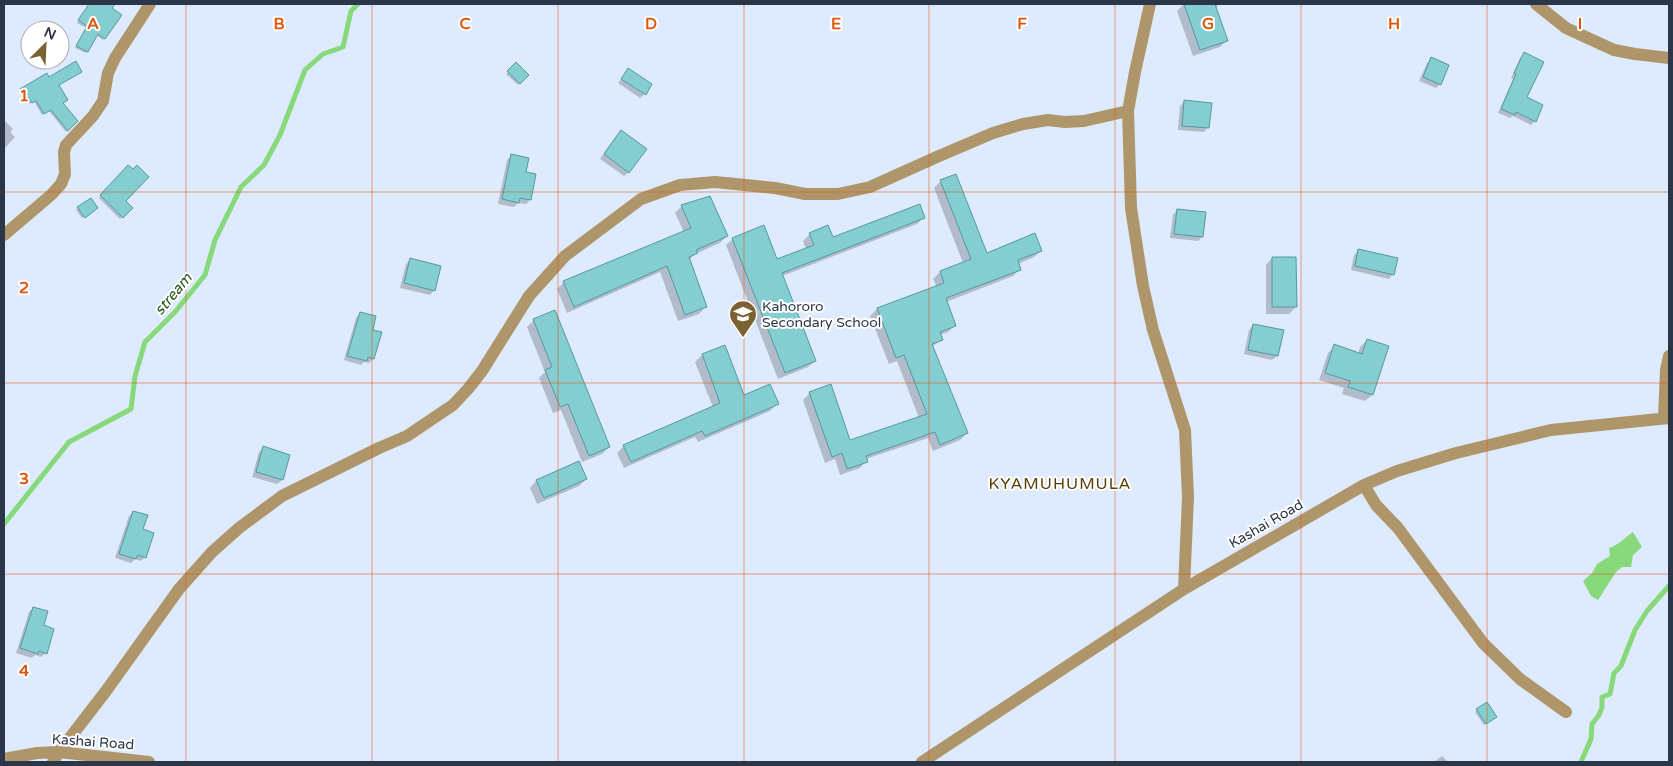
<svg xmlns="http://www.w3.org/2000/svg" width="1673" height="766" viewBox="0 0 1673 766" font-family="'Varela Round',sans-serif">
	<rect width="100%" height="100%" fill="#deeafd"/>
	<path fill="#88d87c" d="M1633 532 1642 547 1633 555 1631 567H1622L1616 572 1598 600 1591 596 1583 581 1592 573 1597 564 1610 556 1609 548C1619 545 1624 538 1633 532Z"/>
	<path fill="#0003" d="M92 4H114L110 9 104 38 103 40 96 35 86 53 75 48 86 28 77 23Z
		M1184 4H1219L1216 8 1227 40 1220 47 1193 56 1177 11Z
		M1524 54 1525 98 1535 121 1531 125 1513 116 1510 118 1498 113 1513 79 1511 78 1520 58Z
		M1432 59 1440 84 1436 88 1419 81 1427 63Z
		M516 64 527 75 518 85 506 74Z
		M628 70 645 94 640 98 618 83Z
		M21 90 62 104 76 121 66 132 49 111 42 115 34 101 30 104 27 99 24 100 19 92Z
		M1185 101 1208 127 1204 132 1178 130 1180 106Z
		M4 120 13 129 10 132 15 137 4 149Z
		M616 136 629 172 624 176 600 159Z
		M511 156 524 173 530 200 526 204 518 203 514 207 498 204 507 160Z
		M128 166 124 201 131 208 120 219 99 198Z
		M941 181 986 254 1041 250 1034 257 1018 264 1020 269 1013 276 946 302 955 325 948 332 940 335 942 339 932 347 967 433 960 440 933 451 928 438 866 459V461L860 468 840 475 835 459 825 463 803 400 810 393 849 442 919 418 897 361 889 364 870 316 877 309 937 287 933 279 940 272 963 263 934 188Z
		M682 206 727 236 720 243 695 254 689 260 705 307 699 314 678 321 660 272 567 313 557 289 564 282 684 232 675 213Z
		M78 208 95 210 82 218 76 210Z
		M1177 210 1202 237 1198 241 1170 238 1173 215Z
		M924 217 917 224 782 276 815 361 808 367 778 379 726 245 733 239 776 261 806 249 803 241 810 234 832 239Z
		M1359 250 1393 274 1389 279 1351 270 1354 255Z
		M1272 258 1296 307 1289 314H1266V265Z
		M410 260 434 290 430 295 400 288 406 264Z
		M360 313 371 330 373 359 369 363 364 362 361 365 344 360 356 318Z
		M534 320 609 447 602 454 582 462 561 410 553 413 539 378 545 372 527 327Z
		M1253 325 1282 331 1277 356 1272 360 1244 354 1249 330Z
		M1367 340 1372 395 1365 401 1342 394 1344 388 1319 380 1328 353 1335 346 1358 354 1360 347Z
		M724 347 744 396 777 404 770 411 698 442 695 437 624 468 617 453 624 446 713 407 695 362 702 355Z
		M264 448 289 455 282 480 277 484 252 477 259 452Z
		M578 463 586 479 579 486 537 504 530 488 536 481Z
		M133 512 142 530 145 557 141 561 135 559 131 563 115 558 129 516Z
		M33 608 42 626 46 653 41 657 35 655 32 658 16 653 29 612Z
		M1477 710 1493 719 1484 725 1475 712Z
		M1442 756 1448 762H1434Z"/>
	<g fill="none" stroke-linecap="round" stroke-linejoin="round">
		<path stroke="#88d87c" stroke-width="5" d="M4 524 69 442 131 409 135 376 145 342 175 312 205 275 215 240 241 187 264 165 280 135 305 70 323 54 343 47 351 11 358 4
			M1581 762 1591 739 1592 724 1599 715 1602 707V697L1610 694 1614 673 1621 666 1635 630 1647 611 1669 586"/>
	</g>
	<path fill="#84cdd1" stroke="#529a9f" d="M89 4H115L112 8 122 15 105 39 98 34 88 52 76 46 87 26 78 20Z
		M1184 4H1215L1228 41 1200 50Z
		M1524 52 1544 62 1527 97 1543 105 1536 122 1516 112 1515 115 1501 109 1516 74 1514 73Z
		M1431 57 1449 65 1441 85 1423 77Z
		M76 61 82 72 59 85 68 100 63 103 78 121 68 131 51 110 44 114 36 101 32 103 29 98 26 99 20 89 47 73 49 77Z
		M516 62 529 75 520 84 507 71Z
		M628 68 652 84 646 95 621 79Z
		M1184 100 1212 103 1209 128 1182 126Z
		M621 130 647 149 629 173 604 154Z
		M511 154 529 158 526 172 536 174 531 200 520 198 519 203 502 199Z
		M128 165 133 169 137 165 149 177 126 201 133 208 123 218 100 195Z
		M956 174 987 253 1035 233 1042 251 1018 260 1021 270 946 298 956 326 940 332 943 340 932 344 968 433 940 445 935 432 866 456 868 462 847 469 842 453 832 457 809 392 831 384 850 440 927 414 904 355 896 358 877 308 944 283 940 271 971 259 940 180Z
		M710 196 728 236 696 250 698 253 689 257 707 307 685 315 667 266 574 307 563 281 691 228 681 205Z
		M91 198 98 208 85 218 77 207Z
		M920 204 925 218 782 273 816 361 785 373 732 238 764 225 777 259 814 245 809 233 828 225 833 237Z
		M1177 209 1206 212 1203 237 1174 234Z
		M1358 249 1398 258 1394 275 1355 266Z
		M1272 257H1296L1297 307H1272Z
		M410 258 441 266 435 291 404 283Z
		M555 310 610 447 589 456 568 404 560 407 545 370 552 367 533 319Z
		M360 312 376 316 373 330 382 332 374 359 368 357 367 361 347 356Z
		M1253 324 1284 330 1278 356 1248 350Z
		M1367 339 1389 346 1373 395 1348 387 1350 381 1325 373 1334 344 1362 354Z
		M725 345 744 395 770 384 779 404 705 436 702 431 631 462 623 445 720 403 702 354Z
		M263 446 290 455 283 480 256 472Z
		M579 461 587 479 544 498 536 480Z
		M133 511 148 515 143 529 154 533 146 558 138 555 136 559 119 554Z
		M33 607 48 611 44 625 54 629 47 654 39 651 38 654 20 648Z
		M1487 702 1497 717 1486 724 1476 709Z"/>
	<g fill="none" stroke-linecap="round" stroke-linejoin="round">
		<path stroke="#af966a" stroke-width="12" d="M1150 4 1135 72 1128 111 1131 208 1143 286 1153 330 1185 430 1188 497 1184 589
			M1536 4 1566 28 1614 50 1635 54 1669 58
			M4 235 51 195 61 184 65 174 64 152 66 145 93 116 103 101 108 73 115 58 150 4
			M1664 418 1666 370 1669 356
			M1364 485 1376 505 1398 528 1483 643 1520 679 1566 712
			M4 759 37 753 59 752 149 762
			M53 762 59 752 106 691 179 589 212 552 239 528 282 496 379 448 407 436 453 405 468 389 482 371 529 296 565 256 641 199 680 185 715 182 775 188 805 194H838L870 187 939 156 993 133 1023 124 1048 120 1065 122 1084 121 1128 111
			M922 762 1184 589 1364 485 1397 471 1456 453 1551 430 1669 418"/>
	</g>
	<path fill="none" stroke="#df570f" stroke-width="1" stroke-opacity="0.55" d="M186 4V762M372 4V762M558 4V762M744 4V762M929 4V762M1115 4V762M1301 4V762M1487 4V762M4 192H1669M4 383H1669M4 574H1669"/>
	<defs>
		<g id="school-pin" transform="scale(1.4375)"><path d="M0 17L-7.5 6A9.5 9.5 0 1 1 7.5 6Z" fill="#7b6233" stroke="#fff"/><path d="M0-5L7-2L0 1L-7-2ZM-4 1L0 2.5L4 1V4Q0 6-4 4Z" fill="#fff"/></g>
	</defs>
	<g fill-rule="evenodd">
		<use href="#school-pin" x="743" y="314"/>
	</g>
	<g text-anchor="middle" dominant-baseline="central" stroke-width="4" stroke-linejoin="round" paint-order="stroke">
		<g font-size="14" fill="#2b3648" stroke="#fff" text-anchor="start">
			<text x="762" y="306">Kahororo<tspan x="762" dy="16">Secondary School</tspan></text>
		</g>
		<g font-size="14" fill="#2b3648" stroke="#fff">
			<text transform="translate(1266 524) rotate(-30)">Kashai Road</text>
			<text transform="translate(93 742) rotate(4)">Kashai Road</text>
		</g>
		<g font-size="15" font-style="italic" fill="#24581c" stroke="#fff">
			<text transform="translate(173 294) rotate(-50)">stream</text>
		</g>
		<g font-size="16" letter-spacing="1" fill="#583d00" stroke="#fff">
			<text x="1060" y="484">KYAMUHUMULA</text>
		</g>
	</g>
	<g font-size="16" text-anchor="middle" font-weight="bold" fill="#df570f" stroke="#fff" stroke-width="4" stroke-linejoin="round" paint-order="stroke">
		<text x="93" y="29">A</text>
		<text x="279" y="29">B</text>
		<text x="465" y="29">C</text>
		<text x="651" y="29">D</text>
		<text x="836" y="29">E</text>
		<text x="1022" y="29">F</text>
		<text x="1208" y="29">G</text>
		<text x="1394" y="29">H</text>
		<text x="1580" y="29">I</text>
		<text x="24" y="101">1</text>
		<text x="24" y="293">2</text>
		<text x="24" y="484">3</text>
		<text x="24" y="676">4</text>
	</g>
	<rect width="1673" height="766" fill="none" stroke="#2b3648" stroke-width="10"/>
	<g transform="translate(45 45) rotate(24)"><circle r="24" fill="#ffffff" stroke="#aaafb6"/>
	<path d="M0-4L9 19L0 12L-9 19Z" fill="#7b6233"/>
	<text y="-8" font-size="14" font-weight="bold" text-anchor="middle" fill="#2b3648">N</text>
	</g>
</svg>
